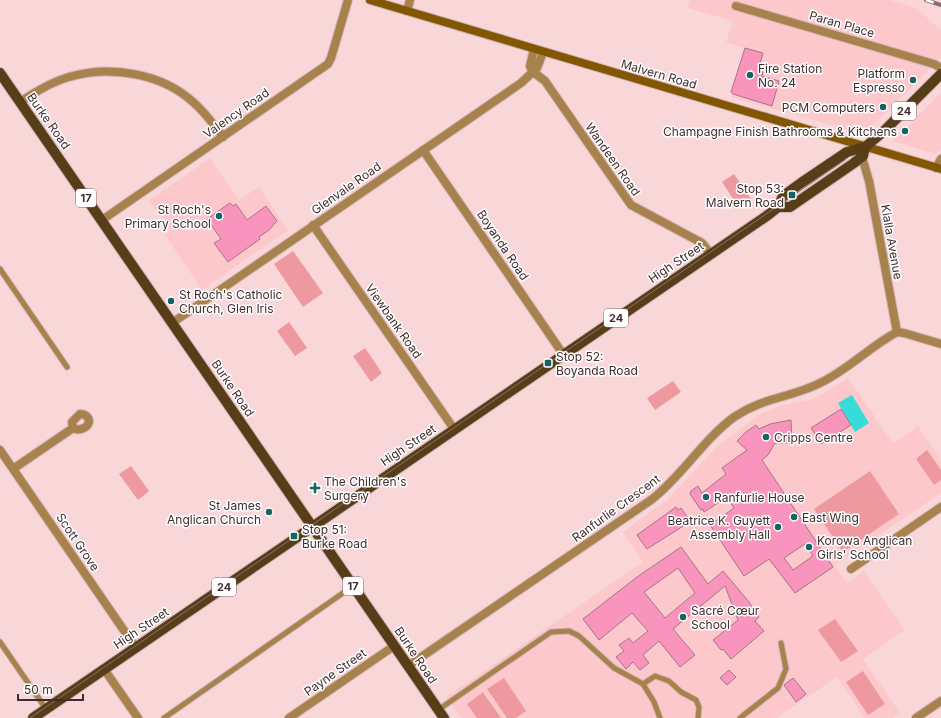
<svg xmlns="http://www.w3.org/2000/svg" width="941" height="718" viewBox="0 0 941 718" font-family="Inter,sans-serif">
	<rect width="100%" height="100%" fill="#f9d7d9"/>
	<path fill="#fcc8cb" d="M690 0H889L917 8 941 31V58L864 134 731 97 744 48 726 42 733 21 687 8Z
		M941 93V149L936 154 895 142 894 140Z
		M210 158 239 200 259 187 288 230 202 290 165 235 170 231 149 200Z
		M848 378 893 443 918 426 941 460V493L835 565 847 583 864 571 905 630 863 659 900 713 893 718H865L837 677 776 718H461L446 697 643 562 623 532 668 499 718 445 762 413 780 406 812 399 826 392Z"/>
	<path fill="#ed999f" d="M734 174 751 199 739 208 722 182Z
		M293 251 323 293 303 307 274 264Z
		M289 322 307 348 295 356 277 331Z
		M365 348 382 373 371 382 353 356Z
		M673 381 681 392 655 410 647 398Z
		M927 450 941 470V480L934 485 916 459Z
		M131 466 149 491 138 500 119 474Z
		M870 471 899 514 843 552 814 509Z
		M835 619 858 651 841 662 818 630Z
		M863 671 885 704 868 715 846 682Z
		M504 678 526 711 516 718H507L487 689Z
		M483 692 484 694 501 718H477L467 704Z"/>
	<path fill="#36dbda" d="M852 395 869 423 855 432 838 403Z"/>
	<path fill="#f995bd" stroke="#a57587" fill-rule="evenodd" d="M745 48 763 53 758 71 763 72 762 76 779 81 772 106 733 94 731 92Z
		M230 203 233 206 236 204 247 220 266 206 277 221 269 230 259 237 260 239 228 262 214 243 221 239 207 219Z
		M841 409 851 425 821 444 811 428Z
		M791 420 792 443H775L768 455 762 460 833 567 795 593 769 559 744 576 710 525 734 508 727 497 704 512 703 509 701 510 690 494 691 491 698 486 702 493 726 474 722 468 747 450 737 441 746 432 756 425 759 429 770 424ZM805 544 813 556 793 570 784 558Z
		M676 507 678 510 681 508 688 518 686 520 688 523 647 549 637 535Z
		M681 547 708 584 723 571 749 602 759 617 755 621 764 631 731 659 723 649 721 650 713 640 738 620 725 586 673 629 695 655 680 667 659 641 643 655 649 663 640 670 633 662 626 669 616 657 624 651 619 645 629 638 633 643 648 631 632 613 599 640 583 619 637 577ZM678 568 695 593 665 618 644 592Z
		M729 670 736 677 727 685 720 678Z
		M793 678 806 694 796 702 784 685Z"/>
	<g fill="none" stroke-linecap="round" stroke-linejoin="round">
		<g stroke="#d4b5b7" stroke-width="7">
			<path id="service" d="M0 269 67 367
				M0 642 46 709
				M643 684 655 676 669 681 681 692 696 700 699 707 698 718
				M438 710 551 632 569 631 579 636 614 668 643 684 654 702 660 718
				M164 718 353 586
				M740 718 778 688 786 669 781 643"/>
		</g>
		<g stroke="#d4b5b7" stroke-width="10">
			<path id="minor" d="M736 6 934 64 941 68
				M407 11 410 0
				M532 71 545 81 631 205 702 243 711 254
				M532 71 530 66 534 49
				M20 102C35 92 51 82 69 77 110 65 161 73 193 102 205 112 214 125 223 137
				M423 150 563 354
				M862 157 869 181 897 332
				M936 168 941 159
				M102 220 328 64 331 58 348 0
				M313 225 454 429
				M172 323 521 83 537 68 543 52
				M0 450 136 648
				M13 469 73 428C78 431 87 429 89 422 89 417 85 414 80 414L72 422 73 428
				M851 569 941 507
				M408 666 651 500C682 476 702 441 734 417 764 397 789 398 818 384 847 371 869 347 897 332L904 333 941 344
				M104 669 138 718
				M289 718 394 646
				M916 718 941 701"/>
		</g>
		<g stroke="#d4b5b7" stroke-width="10">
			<path id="secondary" d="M370 0 941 169"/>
		</g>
		<g stroke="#d4b5b7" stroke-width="12">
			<path id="primary" d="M0 73 444 718
				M778 207H790L854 163 863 156 865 147
				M33 718 768 215 778 207 783 196 801 183 847 152 865 147 883 132 941 74"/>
		</g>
		<use href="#service" stroke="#a8824d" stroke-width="5"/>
		<use href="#minor" stroke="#a8824d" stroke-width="8"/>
		<use href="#secondary" stroke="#825602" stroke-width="8"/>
		<use href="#primary" stroke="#573e18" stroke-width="10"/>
		<path stroke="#8a6f71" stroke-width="1" d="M30 718 845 160"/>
		<g stroke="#8a6f71" stroke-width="4">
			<path id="rail" d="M926 0 941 5"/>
		</g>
		<use href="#rail" stroke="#fff" stroke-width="2.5" stroke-dasharray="8" stroke-linecap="butt"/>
	</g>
	<g fill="#156464" stroke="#fff" stroke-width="1.5">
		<circle cx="750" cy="75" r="4"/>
		<circle cx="913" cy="80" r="4"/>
		<circle cx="883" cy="107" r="4"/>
		<circle cx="905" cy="131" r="4"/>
		<rect x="788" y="191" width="8" height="8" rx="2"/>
		<circle cx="219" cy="216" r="4"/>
		<circle cx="171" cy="301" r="4"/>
		<rect x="544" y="359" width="8" height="8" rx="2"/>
		<circle cx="766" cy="437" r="4"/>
		<path d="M313 482h4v4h4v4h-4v4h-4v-4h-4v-4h4z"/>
		<circle cx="706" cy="497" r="4"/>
		<circle cx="269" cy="512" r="4"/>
		<circle cx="794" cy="517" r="4"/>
		<circle cx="778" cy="527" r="4"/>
		<rect x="290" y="532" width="8" height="8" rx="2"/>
		<circle cx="809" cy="547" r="4"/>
		<circle cx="683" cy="617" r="4"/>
	</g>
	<g text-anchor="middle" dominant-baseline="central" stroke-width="3" stroke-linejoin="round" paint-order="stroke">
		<g fill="#fff" stroke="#7a6b6c" stroke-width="1">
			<rect x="892" y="102" width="24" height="18" rx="3"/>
			<rect x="76" y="189" width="20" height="18" rx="3"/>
			<rect x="604" y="309" width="24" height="18" rx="3"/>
			<rect x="343" y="577" width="20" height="18" rx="3"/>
			<rect x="212" y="578" width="24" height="18" rx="3"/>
		</g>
		<g font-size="11" font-weight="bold" fill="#412c2d">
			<text x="904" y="111">24</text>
			<text x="86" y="198">17</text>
			<text x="616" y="318">24</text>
			<text x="353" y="586">17</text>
			<text x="224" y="587">24</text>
		</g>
		<g font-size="12" fill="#412c2d" stroke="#fff">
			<text transform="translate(842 24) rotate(16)">Paran Place</text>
			<text transform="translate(659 74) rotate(16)">Malvern Road</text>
			<text transform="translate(236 113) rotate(-35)">Valency Road</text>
			<text transform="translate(49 121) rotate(55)">Burke Road</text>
			<text transform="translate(613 159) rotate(55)">Wandeen Road</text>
			<text transform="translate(346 188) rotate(-35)">Glenvale Road</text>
			<text transform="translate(892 242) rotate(80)">Kialla Avenue</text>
			<text transform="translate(503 245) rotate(56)">Boyanda Road</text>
			<text transform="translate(676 262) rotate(-34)">High Street</text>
			<text transform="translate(394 321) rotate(55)">Viewbank Road</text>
			<text transform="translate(233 388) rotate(56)">Burke Road</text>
			<text transform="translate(408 445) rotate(-34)">High Street</text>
			<text transform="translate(616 508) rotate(-36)">Ranfurlie Crescent</text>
			<text transform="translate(78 542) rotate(56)">Scott Grove</text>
			<text transform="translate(141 628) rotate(-34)">High Street</text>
			<text transform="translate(416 655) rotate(56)">Burke Road</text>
			<text transform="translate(335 672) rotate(-35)">Payne Street</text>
		</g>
		<g font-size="12" fill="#412c2d" stroke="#fff" text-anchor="start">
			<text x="758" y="68">Fire Station<tspan x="758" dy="14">No. 24</tspan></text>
			<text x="905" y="73" text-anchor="end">Platform<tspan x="905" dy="14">Espresso</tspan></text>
			<text x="875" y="107" text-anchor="end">PCM Computers</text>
			<text x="897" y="131" text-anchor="end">Champagne Finish Bathrooms &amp; Kitchens</text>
			<text x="784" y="188" text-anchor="end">Stop 53:<tspan x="784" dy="14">Malvern Road</tspan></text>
			<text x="211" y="209" text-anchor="end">St Roch's<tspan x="211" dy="14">Primary School</tspan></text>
			<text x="179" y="294">St Roch's Catholic<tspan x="179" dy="14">Church, Glen Iris</tspan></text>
			<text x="556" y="356">Stop 52:<tspan x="556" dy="14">Boyanda Road</tspan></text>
			<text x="774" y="437">Cripps Centre</text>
			<text x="324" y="481">The Children's<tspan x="324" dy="14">Surgery</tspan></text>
			<text x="714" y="497">Ranfurlie House</text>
			<text x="261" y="505" text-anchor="end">St James<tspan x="261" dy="14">Anglican Church</tspan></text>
			<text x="802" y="517">East Wing</text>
			<text x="770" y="520" text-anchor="end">Beatrice K. Guyett<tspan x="770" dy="14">Assembly Hall</tspan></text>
			<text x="302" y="529">Stop 51:<tspan x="302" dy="14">Burke Road</tspan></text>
			<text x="817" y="540">Korowa Anglican<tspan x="817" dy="14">Girls' School</tspan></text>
			<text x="691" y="610">Sacré Cœur<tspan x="691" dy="14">School</tspan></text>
		</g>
	</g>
	<path d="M18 694v6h65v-6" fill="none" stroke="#412c2d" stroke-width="2"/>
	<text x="24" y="694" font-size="12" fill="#412c2d" stroke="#ffffff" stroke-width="3" paint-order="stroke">50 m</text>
</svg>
